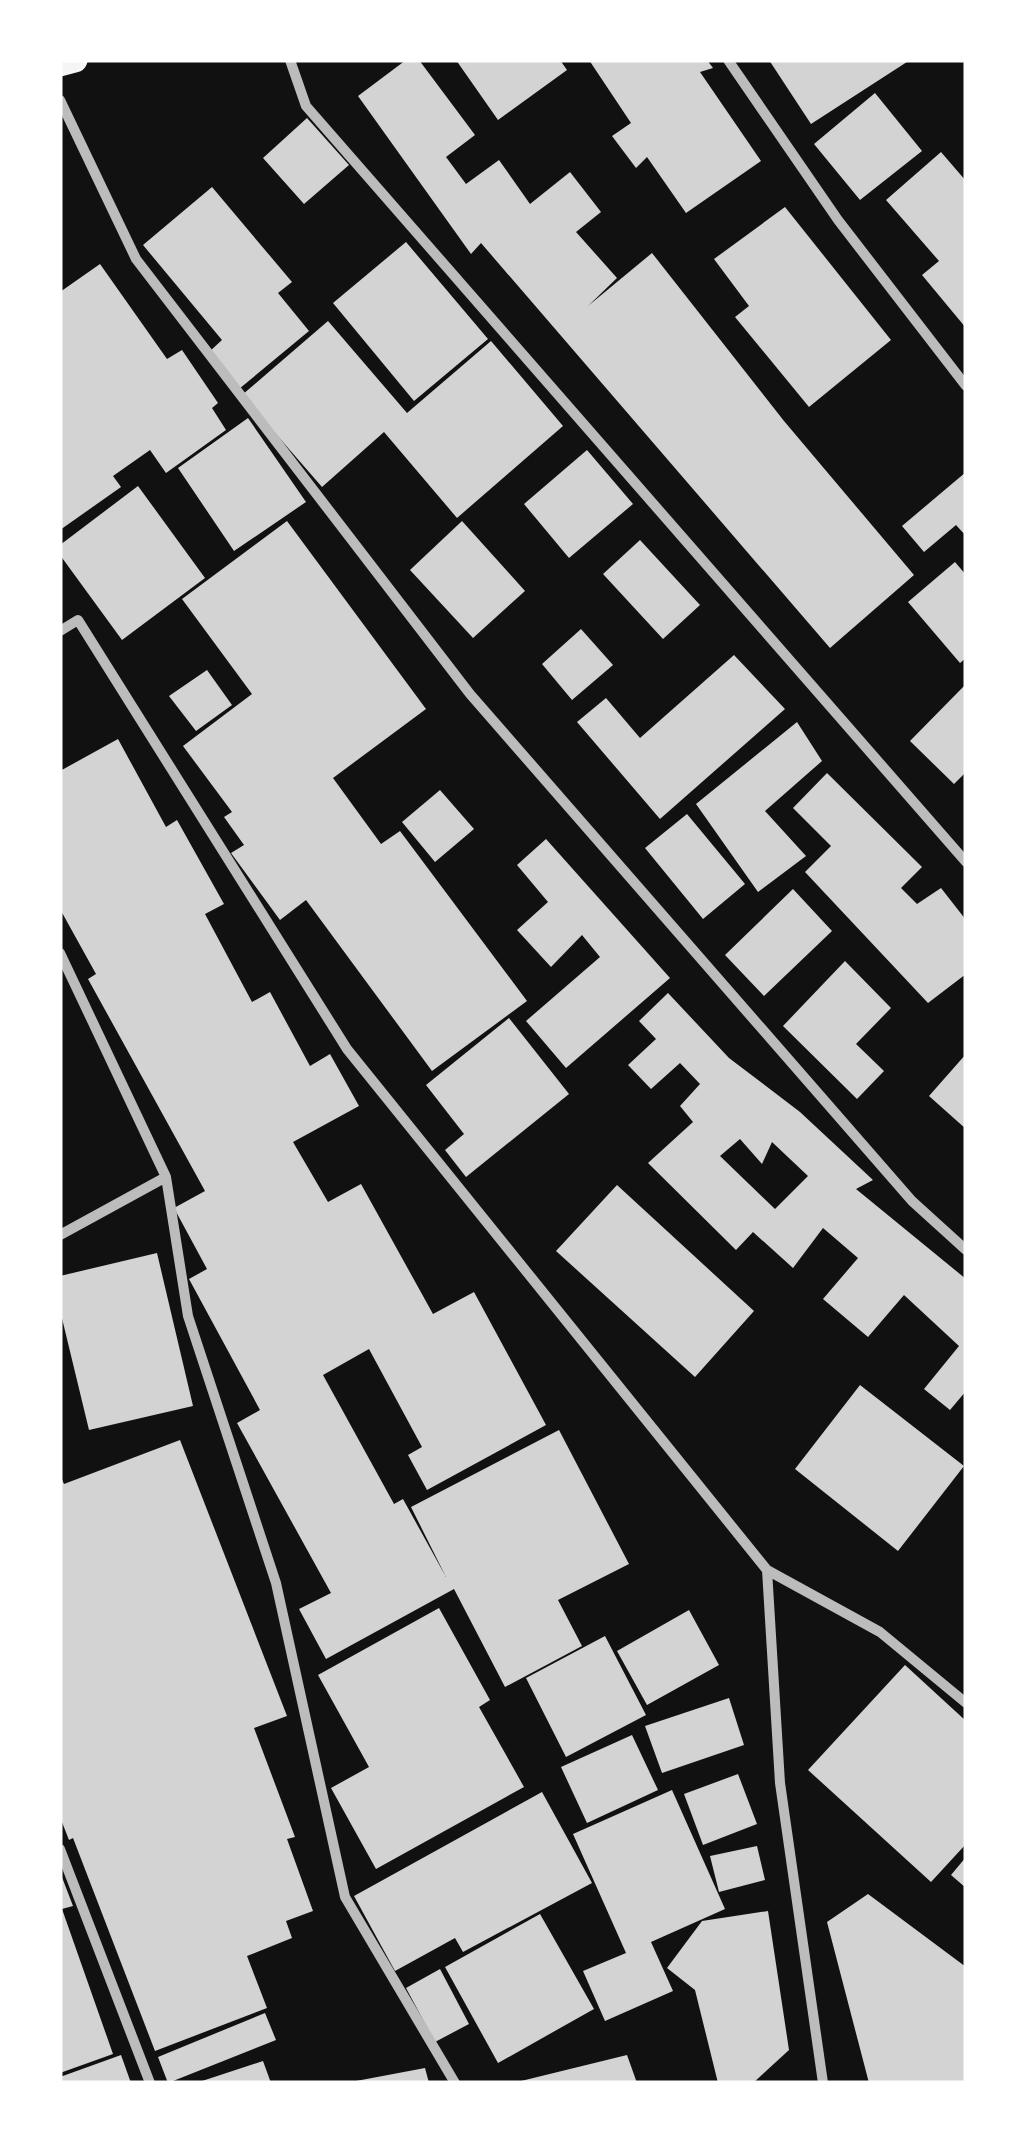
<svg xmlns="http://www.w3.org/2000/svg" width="1026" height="2143" viewBox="0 0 1026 2143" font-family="Lato,sans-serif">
	<rect width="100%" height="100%" fill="#111"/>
	<path fill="#d3d3d3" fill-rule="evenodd" d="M406 60H419L475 135 446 157 466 184 499 160 530 204 570 172 601 212 576 232 617 278 588 306 652 253 784 421 914 575 830 648 481 243 471 254 358 96Z
		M456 60H560L567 70 498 120Z
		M589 60H707L713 68 700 72 761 161 686 213 647 157 636 168 612 136 631 123Z
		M769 60H910L811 124Z
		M875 93 922 151 860 200 814 144Z
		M307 118 349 165 304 204 263 158Z
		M941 152 966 181V328L922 275 939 261 886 200Z
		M212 187 292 282 278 293 309 331 239 389 209 352 222 340 143 245Z
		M785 207 891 340 809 407 735 317 749 306 714 259Z
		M406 242 488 339 414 401 333 303Z
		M100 264 167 359 182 350 218 403 212 408 226 430 166 473 150 450 113 476 121 487 60 530V292Z
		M328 321 407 413 491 341 563 426 457 518 384 432 322 487 242 395Z
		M248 418 306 502 234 551 178 468Z
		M587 450 633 504 569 558 524 504Z
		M966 472V536L956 525 924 552 902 526Z
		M138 486 205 578 122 640 60 555V545Z
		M287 521 426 709 333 778 381 844 400 831 527 1001 432 1071 306 900 280 920 231 853 244 845 224 817 232 812 183 746 252 694 182 599Z
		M462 521 525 591 473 638 410 570Z
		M640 540 700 605 663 639 603 574Z
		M955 562 966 575V658L960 663 908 602Z
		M581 629 613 665 572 700 542 664Z
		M734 655 785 709 660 819 577 722 606 698 640 738Z
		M207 670 232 705 196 731 169 696Z
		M966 684V772L954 784 910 741Z
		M797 722 822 761 765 811 806 856 758 892 696 804Z
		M118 739 166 827 177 820 224 904 205 914 252 1002 270 992 310 1066 330 1054 359 1106 293 1142 328 1202 361 1184 433 1314 474 1292 546 1425 427 1490 408 1455 422 1447 369 1349 323 1375 394 1504 403 1499 446 1577 411 1507 559 1430 629 1564 558 1600 582 1646 505 1687 454 1589 326 1659 299 1609 331 1593 237 1423 260 1410 189 1279 207 1269 174 1208 205 1191 88 979 96 974 60 909V771Z
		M827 773 922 867 901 888 917 904 941 888 966 920V974L928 1003 805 872 831 846 793 808Z
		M440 790 474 829 435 862 402 822Z
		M687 814 745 884 703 919 645 848Z
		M546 839 670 978 566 1068 526 1021 600 957 582 935 551 967 517 930 548 902 517 865Z
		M793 889 832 931 764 996 725 955Z
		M845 961 891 1008 856 1044 884 1071 857 1099 783 1026Z
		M668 993 729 1058 800 1112 873 1180 856 1189 966 1279V1391L950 1410 924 1389 959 1346 904 1295 868 1337 823 1299 858 1258 823 1228 793 1268 753 1232 736 1250 648 1163 693 1122 680 1106 700 1084 680 1063 651 1089 628 1065 656 1039 639 1021ZM740 1139 762 1164 772 1142 808 1176 775 1209 720 1156Z
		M509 1018 569 1094 466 1177 445 1150 464 1134 426 1085Z
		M966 1054V1129L929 1096Z
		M617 1185 754 1311 695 1377 556 1251Z
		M157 1253 193 1406 89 1430 60 1310V1276Z
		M860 1385 964 1466 898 1551 795 1469Z
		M180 1440 287 1716 254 1728 295 1837 287 1839 313 1911 286 1921 292 1938 247 1956 267 2008 155 2051 73 1838 69 1840 60 1817V1475L64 1484Z
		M439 1608 490 1700 479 1707 524 1787 376 1869 331 1788 369 1767 318 1675Z
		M689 1610 719 1665 647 1705 617 1651Z
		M605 1636 646 1715 566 1757 526 1678Z
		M905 1665 966 1721V1844L931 1882 808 1770Z
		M729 1698 744 1745 662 1773 645 1726Z
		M632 1735 658 1790 587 1823 561 1767Z
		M738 1774 757 1824 703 1845 684 1794Z
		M672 1790 725 1909 651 1942 673 1991 605 2021 583 1971 626 1953 573 1834Z
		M542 1792 592 1883 463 1952 455 1938 395 1971 354 1896Z
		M757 1846 765 1880 719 1892 710 1856Z
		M966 1857V1888L951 1875Z
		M60 1872 73 1906 62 1909 113 2054 60 2073Z
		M868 1894 966 1967V2083H869L827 1922Z
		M768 1911 789 2050 753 2083H718L695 1990 667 1968 702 1921Z
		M540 1914 594 2009 498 2063 445 1967Z
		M440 1969 469 2024 435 2042 406 1988Z
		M265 2013 276 2040 168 2083 158 2057Z
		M121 2055 131 2083H60V2077Z
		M627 2055 637 2083H517V2082Z
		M263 2061 271 2083H199V2082Z
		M425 2068 429 2083H356V2081Z"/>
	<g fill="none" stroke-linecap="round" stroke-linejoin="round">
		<path stroke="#bcbcbc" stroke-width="10" d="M290 60 306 106 966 862
			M728 60 838 220 966 386
			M60 100 136 259 470 694 912 1201 966 1250
			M60 631 78 620 347 1049 767 1570 880 1632 966 1703
			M60 953 166 1177 188 1316 276 1583 345 1897 455 2083
			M60 1235 166 1177
			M767 1570 780 1783 823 2083
			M60 1849 150 2083"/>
		<path stroke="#f5f5f5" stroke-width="25" d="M60 64 75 60"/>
	</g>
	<rect width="1026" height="2143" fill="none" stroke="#ffffff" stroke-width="125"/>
</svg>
